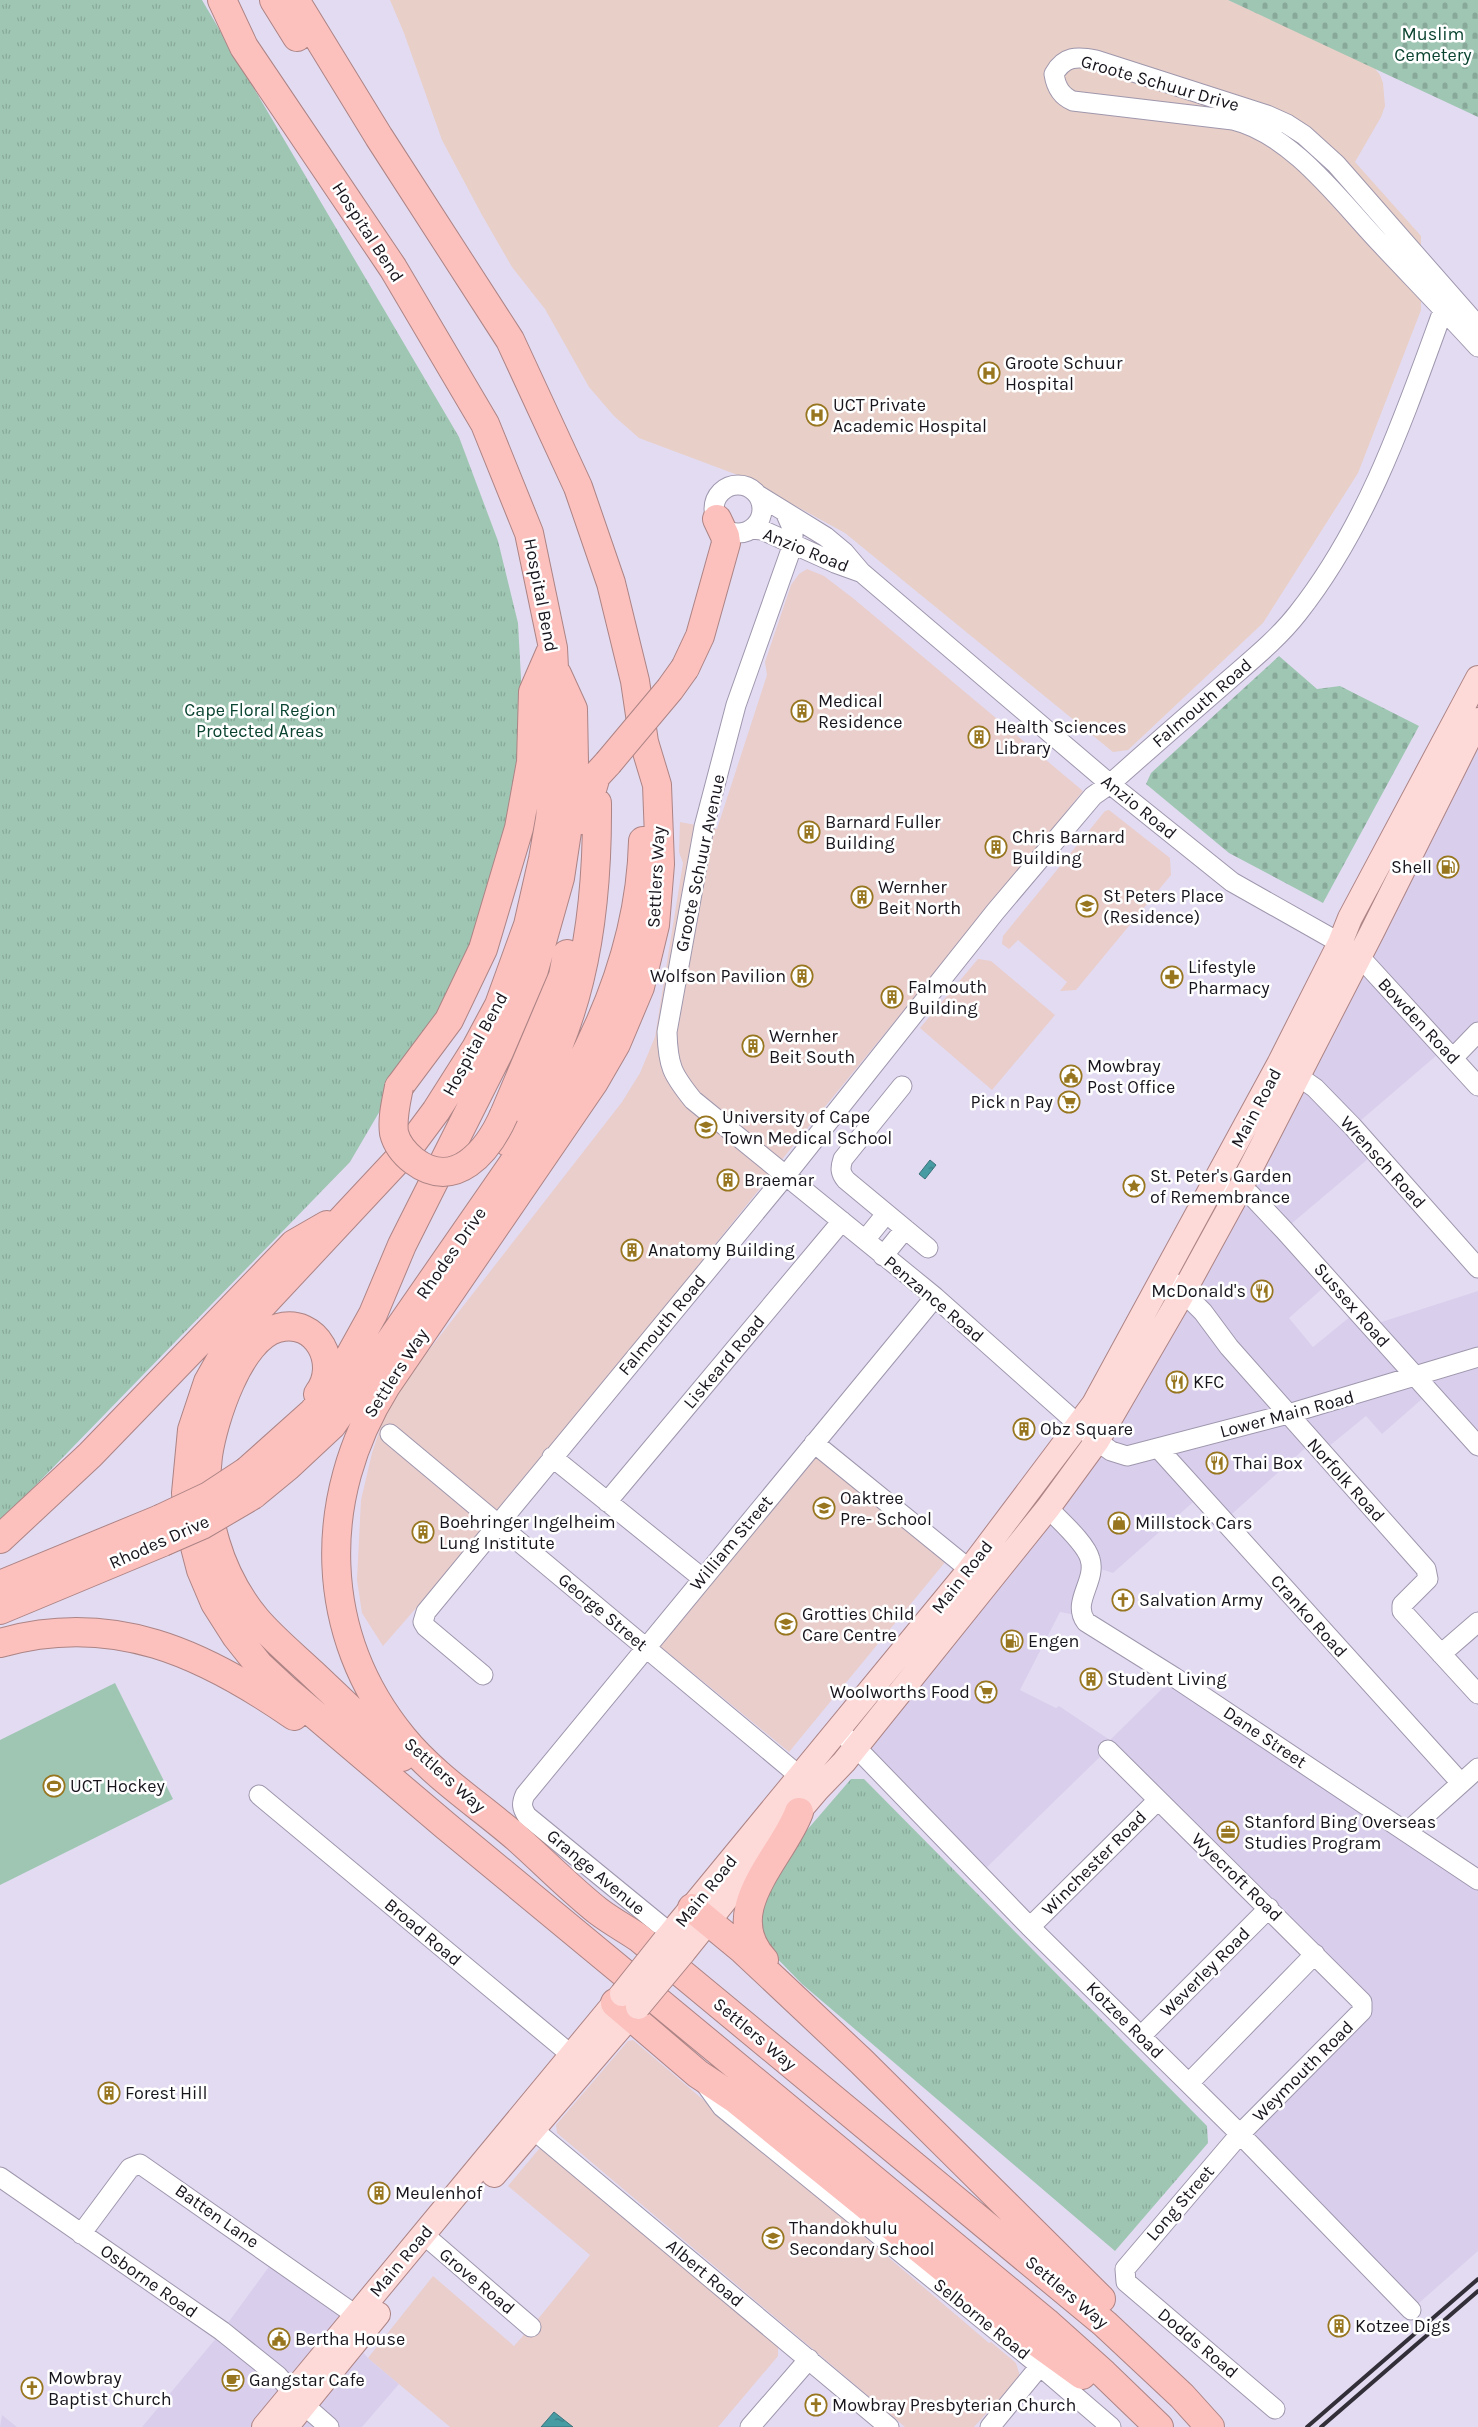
<svg xmlns="http://www.w3.org/2000/svg" width="1478" height="2427" viewBox="0 0 1478 2427" font-family="Karla,sans-serif">
	<defs>
		<pattern id="cemetery-stones" width="16" height="16" patternUnits="userSpaceOnUse" patternTransform="scale(1.25)"><rect width="16" height="16" fill="#9fc6b3"/><path d="M2 7V4a2 2 0 0 1 4 0v3zM10 15v-3a2 2 0 0 1 4 0v3z" fill="#88a99a"/></pattern>
		<pattern id="park-tufts" width="24" height="20" patternUnits="userSpaceOnUse" patternTransform="scale(1.25)"><rect width="24" height="20" fill="#9fc6b3"/><path d="M3 7l-1-3M5 7V3M7 7l1-3M15 17l-1-3M17 17v-4M19 17l1-3" fill="none" stroke="#88a99a"/></pattern>
		<pattern id="water-ripples" width="26" height="14" patternUnits="userSpaceOnUse" patternTransform="scale(1.25)"><rect width="26" height="14" fill="#479ba3"/><path d="M2 4q2-2 4 0t4 0M15 11q2-2 4 0t4 0" fill="none" stroke="#3a7d84"/></pattern>
	</defs>
	<rect width="100%" height="100%" fill="#e3dbf2"/>
	<path fill="#d9cfed" d="M1478 678V1032L1453 1058 1444 1049 1353 1127 1375 1153 1284 1230 1331 1281 1289 1318 1313 1347 1357 1311 1369 1326 1478 1291V1446L1430 1392 1382 1434 1366 1416 1322 1452 1312 1442 1223 1522 1200 1496 1113 1573 1091 1566 1081 1616 1060 1612 1020 1690 1056 1708 1059 1706 1110 1740 1174 1677 1478 1880V2251L1411 2310 1240 2134 1362 2011 1107 1750 980 1874 855 1747 1027 1533 1165 1321 1144 1314Z
		M276 2257 369 2324 355 2343 368 2358 399 2384 362 2427H142L222 2331Z
		M2 2415 17 2427H0Z"/>
	<path fill="#e9cecb" d="M807 569 824 576 854 599 1083 791 788 1152 781 1161 762 1168 770 1176 499 1513 383 1646 362 1613 357 1580 361 1500 372 1453 380 1429 393 1398 408 1377 622 1102 640 1073 655 1037 673 925 683 863 679 852 680 822 717 829 767 675 765 662 791 585 799 574Z
		M1109 810 1170 858 1171 875 1076 990 1060 991 1067 982 1018 940 1009 949 1002 944 1003 936 1105 811Z
		M978 959 991 961 1055 1015 992 1090 920 1028Z
		M819 1454 946 1561 789 1752 660 1646Z
		M633 2040 989 2343 991 2342 1016 2363 1020 2376 974 2427H905L557 2133 556 2125 628 2041Z
		M547 2148 778 2344V2356L718 2427H450L368 2358 433 2276 514 2346 538 2319 590 2255 508 2186 539 2149Z"/>
	<path fill="#e8cfc7" d="M390 0H1228L1373 66 1380 75 1383 83 1385 106 1381 117 1355 162 1421 236V310L1358 473 1263 623 1128 750 1113 752 845 533 743 477 639 438 614 416 589 387 545 309 512 267 482 215 442 140 404 33Z"/>
	<path fill="#9fc6b3" d="M115 1683 173 1799 0 1885V1740Z"/>
	<path fill="url(#cemetery-stones)" d="M1228 0H1478V117Z
		M1279 656 1317 689 1340 686 1419 726 1323 903 1229 853 1146 784 1151 773Z"/>
	<path fill="url(#park-tufts)" d="M0 0H202L459 437 498 541 518 623 521 678V763L495 871 466 964 350 1162 0 1522Z
		M851 1779H864L1207 2126 1208 2143 1115 2251 802 1984 766 1947 757 1913 785 1860 807 1830Z"/>
	<path fill="url(#water-ripples)" stroke="#39737b" d="M930 1160 936 1165 925 1179 919 1174Z
		M554 2412 573 2427H541Z"/>
	<g fill="none" stroke-linecap="round" stroke-linejoin="round">
		<g stroke="#9f97ad" stroke-width="21">
			<path id="minor" d="M1478 326 1336 164 1304 135 1287 124 1267 115 1096 60C1077 56 1064 56 1054 74 1056 87 1061 96 1073 101L1233 120C1292 134 1341 202 1381 244 1413 278 1446 312 1478 347
				M714 509a24 24 0 1 1 48 0a24 24 0 1 1-48 0Z
				M758 495 826 537 844 552 861 572 1110 784 1232 882 1340 943 1360 957 1478 1086
				M785 512 793 530V544L736 705 704 827 667 1032C668 1066 672 1074 693 1100L935 1297 1097 1441 1111 1451 1127 1456 1288 1414 1478 1357
				M751 529 762 530 835 563 860 572
				M1453 1058 1478 1032
				M1288 1069 1315 1088 1353 1127 1478 1268
				M902 1086 843 1159C840 1168 840 1173 846 1180L928 1248
				M1212 1189 1250 1194 1284 1230 1478 1446
				M865 1240 886 1214
				M883 1256 905 1229
				M1174 1283 1203 1312 1229 1347 1426 1569 1428 1579 1402 1605V1611L1478 1694
				M390 1434 809 1784
				M814 1443 980 1578
				M1158 1448 1461 1783
				M552 1457 702 1578
				M607 1502 842 1221
				M1048 1508C1059 1520 1086 1543 1090 1559 1097 1581 1071 1602 1086 1622L1174 1677 1478 1880
				M1441 1654 1478 1622
				M483 1675 426 1627 423 1622 426 1612 786 1175 995 912 1093 796 1110 784C1148 750 1186 717 1224 684 1249 662 1277 640 1298 613 1372 519 1408 405 1449 294
				M847 1738 1030 1927 1240 2134 1411 2310
				M1108 1750 1362 2002V2011L1358 2015 1240 2134 1125 2269 1126 2282 1275 2409
				M259 1795 581 2063
				M1407 1832 1478 1768
				M1030 1927 1158 1800
				M681 1942 527 1816C522 1808 521 1804 525 1795L935 1297
				M1141 2036 1269 1908
				M1189 2083 1315 1954
				M706 2085 722 2107 1040 2366 1111 2427
				M523 2121 889 2427
				M0 2177 222 2331 278 2376 304 2405 329 2427
				M81 2234 130 2168 140 2164 367 2323
				M423 2234 531 2327
				M750 2427 809 2359
				M990 2427 1040 2366"/>
		</g>
		<g stroke="#ac8485" stroke-width="26">
			<path id="major" d="M665 1940 970 1569 1094 1404 1279 1064 1340 943 1350 918 1478 678
				M682 1954 759 1858 817 1790 844 1762 1048 1508 1097 1441 1111 1417 1184 1291 1242 1185 1372 932 1478 720
				M494 2175 638 2007
				M264 2427 622 1994
				M286 2427 378 2314"/>
		</g>
		<g stroke="#ac8485" stroke-width="30">
			<path id="highway" d="M222 0 244 47 393 268 485 424 529 533 553 648 554 668V770L550 819 543 859 528 925 499 1005 476 1048 436 1111 407 1150 250 1318 225 1352 208 1382 192 1430 186 1493 188 1520 201 1570 215 1603 236 1636 259 1665 287 1691 446 1826 1046 2322 1104 2374 1159 2427
				M274 0 297 37
				M295 0 379 137 510 340 578 487 611 583 635 681 644 742 657 785 660 864 655 925 640 987 616 1044 594 1082 386 1386C316 1498 318 1634 403 1738 435 1777 479 1805 517 1838 544 1862 569 1888 598 1911 611 1921 626 1929 639 1938L1105 2324 1182 2396 1210 2427
				M685 668 700 636 726 543 725 536 717 519
				M583 820 596 776 608 763
				M399 1087 449 1020 483 949 519 828 531 762 533 692 550 653
				M504 1115 563 976 567 954
				M508 1142C579 1034 598 930 597 803
				M318 1394C341 1365 317 1317 278 1328 239 1338 213 1421 208 1456 201 1514 219 1574 256 1619 273 1639 294 1656 313 1674 342 1702 372 1730 402 1757
				M247 1471 313 1412 337 1379 373 1314 402 1245 499 1052 534 970 560 878 571 805 574 762 573 709 557 674
				M253 1495 287 1467 332 1425 575 1074C614 1002 641 924 643 841
				M0 1539 90 1455 294 1244 327 1225
				M0 1585 160 1519
				M0 1610 163 1542
				M0 1643C113 1611 203 1653 294 1716
				M692 1908 743 1950 861 2061 1101 2299
				M764 1960C718 1911 782 1858 799 1812
				M615 2003 698 2074 734 2098 1020 2330 1082 2375"/>
		</g>
		<use href="#minor" stroke="#fff" stroke-width="19"/>
		<use href="#major" stroke="#fdd9d7" stroke-width="24"/>
		<use href="#highway" stroke="#fcc0bd" stroke-width="28"/>
		<path stroke="#332f39" stroke-width="4" d="M1307 2427 1478 2279
			M1321 2427 1478 2291"/>
		<g stroke="#ac8485" stroke-width="26" stroke-linecap="butt">
			<path id="major-bridge" d="M622 1994 665 1940
				M638 2007 682 1954"/>
		</g>
		<g stroke="#ac8485" stroke-width="30" stroke-linecap="butt">
			<path id="highway-bridge" d="M608 763 670 689 685 668
				M399 1087C396 1102 392 1118 394 1133 397 1145 405 1154 414 1161 455 1192 488 1151 504 1115
				M160 1519 209 1496 247 1471
				M163 1542 202 1525 253 1495"/>
		</g>
		<use href="#major-bridge" stroke="#fdd9d7" stroke-width="24"/>
		<use href="#highway-bridge" stroke="#fcc0bd" stroke-width="28"/>
	</g>
	<defs>
		<g id="hospital-ring" transform="scale(1.125)"><circle r="9.5" fill="#fff" stroke="#97761f" stroke-width="1.5"/><path d="M-5-5h3v3.5h4V-5h3V5h-3V1.5h-4V5h-3Z" fill="#97761f"/></g>
		<g id="building-ring" transform="scale(1.125)"><circle r="9.5" fill="#fff" stroke="#97761f" stroke-width="1.5"/><path d="M-4-6H4V6H1V3H-1V6H-4ZM-2.5-4.3h1.7v1.8h-1.7ZM.8-4.3h1.7v1.8H.8ZM-2.5-1h1.7V.8h-1.7ZM.8-1h1.7V.8H.8Z" fill="#97761f"/></g>
		<g id="fuel-ring" transform="scale(1.125)"><circle r="9.5" fill="#fff" stroke="#97761f" stroke-width="1.5"/><path d="M-5.5-6h7V0h2V4h1.3V-2.5L3-4.5l.8-.8L6-3V5H2.5V1h-1V6h-7ZM-4.2-4.7v3.2H.2V-4.7Z" fill="#97761f"/></g>
		<g id="university-ring" transform="scale(1.125)"><circle r="9.5" fill="#fff" stroke="#97761f" stroke-width="1.5"/><path d="M0-5L7-2L0 1L-7-2ZM-4 1L0 2.5L4 1V4Q0 6-4 4Z" fill="#97761f"/></g>
		<g id="pharmacy-ring" transform="scale(1.125)"><circle r="9.5" fill="#fff" stroke="#97761f" stroke-width="1.5"/><path d="M-2-6h4v4h4v4h-4v4h-4v-4h-4v-4h4Z" fill="#97761f"/></g>
		<g id="civic-ring" transform="scale(1.125)"><circle r="9.5" fill="#fff" stroke="#97761f" stroke-width="1.5"/><path d="M-.6-6.5H3V-4.5H.6V-3L4-1V1h2V6H-6V1h2V-1L-.6-3ZM-1.2 2.5V6h2.4V2.5Z" fill="#97761f"/></g>
		<g id="supermarket-ring" transform="scale(1.125)"><circle r="9.5" fill="#fff" stroke="#97761f" stroke-width="1.5"/><path d="M-6-5.5h2.5l.6 2H6L4.5 2H-2.5L-4.4-4H-6ZM-1.5 3.2a1.3 1.3 0 1 0 .1 0ZM3 3.2a1.3 1.3 0 1 0 .1 0Z" fill="#97761f"/></g>
		<g id="sight-ring" transform="scale(1.125)"><circle r="9.5" fill="#fff" stroke="#97761f" stroke-width="1.5"/><path d="M0-6L1.8-2.2L6-1.7L2.9 1.2L3.7 5.4L0 3.3L-3.7 5.4L-2.9 1.2L-6-1.7L-1.8-2.2Z" fill="#97761f"/></g>
		<g id="restaurant-ring" transform="scale(1.125)"><circle r="9.5" fill="#fff" stroke="#97761f" stroke-width="1.5"/><path d="M-5-6h1v4h1v-4h1v4h1v-4h1v5L-1.5 .5V6h-2V.5L-5-1ZM5-6V6H3V1.5H1.5Q1.5-4 5-6Z" fill="#97761f"/></g>
		<g id="school-ring" transform="scale(1.125)"><circle r="9.5" fill="#fff" stroke="#97761f" stroke-width="1.5"/><path d="M0-5L7-2L0 1L-7-2ZM-4 1L0 2.5L4 1V4Q0 6-4 4Z" fill="#97761f"/></g>
		<g id="shop-ring" transform="scale(1.125)"><circle r="9.5" fill="#fff" stroke="#97761f" stroke-width="1.5"/><path d="M-5-2.5h2.3a2.7 3.5 0 0 1 5.4 0H5L5.5 6h-11ZM-1.5-2.5h3a1.5 2.3 0 0 0-3 0Z" fill="#97761f"/></g>
		<g id="church-ring" transform="scale(1.125)"><circle r="9.5" fill="#fff" stroke="#97761f" stroke-width="1.5"/><path d="M-1.2-6h2.4v3.5h3.3v2.4h-3.3V6h-2.4V-.1h-3.3v-2.4h3.3Z" fill="#97761f"/></g>
		<g id="stadium-ring" transform="scale(1.125)"><circle r="9.5" fill="#fff" stroke="#97761f" stroke-width="1.5"/><path d="M0-5a6.5 5 0 1 0 0 10a6.5 5 0 1 0 0-10ZM-3.5-1.8h7v3.6h-7Z" fill="#97761f"/></g>
		<g id="office-ring" transform="scale(1.125)"><circle r="9.5" fill="#fff" stroke="#97761f" stroke-width="1.5"/><path d="M-6-3h4V-5.5h4V-3h4V5H-6ZM-1-4.5V-3h2v-1.5ZM-6 0V1H6V0Z" fill="#97761f"/></g>
		<g id="cafe-ring" transform="scale(1.125)"><circle r="9.5" fill="#fff" stroke="#97761f" stroke-width="1.5"/><path d="M-5.5-4.5H6V0H3Q3 3.5 0 3.5H-2.5Q-5.5 3.5-5.5 0ZM3-3.2v2h1.7v-2ZM-6 4.5H4V6H-6Z" fill="#97761f"/></g>
	</defs>
	<g fill-rule="evenodd">
		<use href="#hospital-ring" x="989" y="373"/>
		<use href="#hospital-ring" x="817" y="415"/>
		<use href="#building-ring" x="802" y="711"/>
		<use href="#building-ring" x="979" y="737"/>
		<use href="#building-ring" x="809" y="832"/>
		<use href="#building-ring" x="996" y="847"/>
		<use href="#fuel-ring" x="1448" y="867"/>
		<use href="#building-ring" x="862" y="897"/>
		<use href="#university-ring" x="1087" y="906"/>
		<use href="#building-ring" x="802" y="976"/>
		<use href="#pharmacy-ring" x="1172" y="977"/>
		<use href="#building-ring" x="892" y="997"/>
		<use href="#building-ring" x="753" y="1046"/>
		<use href="#civic-ring" x="1071" y="1076"/>
		<use href="#supermarket-ring" x="1069" y="1102"/>
		<use href="#university-ring" x="706" y="1127"/>
		<use href="#building-ring" x="728" y="1180"/>
		<use href="#sight-ring" x="1134" y="1186"/>
		<use href="#building-ring" x="632" y="1250"/>
		<use href="#restaurant-ring" x="1262" y="1291"/>
		<use href="#restaurant-ring" x="1177" y="1382"/>
		<use href="#building-ring" x="1024" y="1429"/>
		<use href="#restaurant-ring" x="1217" y="1463"/>
		<use href="#school-ring" x="824" y="1508"/>
		<use href="#shop-ring" x="1119" y="1523"/>
		<use href="#building-ring" x="423" y="1532"/>
		<use href="#church-ring" x="1123" y="1600"/>
		<use href="#school-ring" x="786" y="1624"/>
		<use href="#fuel-ring" x="1012" y="1641"/>
		<use href="#building-ring" x="1091" y="1679"/>
		<use href="#supermarket-ring" x="986" y="1692"/>
		<use href="#stadium-ring" x="54" y="1786"/>
		<use href="#office-ring" x="1228" y="1832"/>
		<use href="#building-ring" x="109" y="2093"/>
		<use href="#building-ring" x="379" y="2193"/>
		<use href="#school-ring" x="773" y="2238"/>
		<use href="#building-ring" x="1339" y="2326"/>
		<use href="#civic-ring" x="279" y="2339"/>
		<use href="#cafe-ring" x="233" y="2380"/>
		<use href="#church-ring" x="32" y="2388"/>
		<use href="#church-ring" x="816" y="2405"/>
	</g>
	<g text-anchor="middle" dominant-baseline="central" stroke-width="5" stroke-linejoin="round" paint-order="stroke">
		<g font-size="18" fill="#0a4330" stroke="#fff">
			<text x="1433" y="34">Muslim<tspan x="1433" dy="21">Cemetery</tspan></text>
			<text x="260" y="710">Cape Floral Region<tspan x="260" dy="21">Protected Areas</tspan></text>
		</g>
		<g font-size="18" fill="#18151d" stroke="#fff">
			<text transform="translate(1160 83) rotate(16)">Groote Schuur Drive</text>
			<text transform="translate(368 232) rotate(57)">Hospital Bend</text>
			<text transform="translate(806 550) rotate(22)">Anzio Road</text>
			<text transform="translate(541 595) rotate(79)">Hospital Bend</text>
			<text transform="translate(1202 703) rotate(-41)">Falmouth Road</text>
			<text transform="translate(1139 807) rotate(39)">Anzio Road</text>
			<text transform="translate(700 863) rotate(-78)">Groote Schuur Avenue</text>
			<text transform="translate(656 877) rotate(-87)">Settlers Way</text>
			<text transform="translate(1419 1021) rotate(47)">Bowden Road</text>
			<text transform="translate(475 1044) rotate(-61)">Hospital Bend</text>
			<text transform="translate(1256 1108) rotate(-62)">Main Road</text>
			<text transform="translate(1383 1162) rotate(48)">Wrensch Road</text>
			<text transform="translate(451 1253) rotate(-55)">Rhodes Drive</text>
			<text transform="translate(934 1299) rotate(40)">Penzance Road</text>
			<text transform="translate(1352 1305) rotate(49)">Sussex Road</text>
			<text transform="translate(662 1325) rotate(-50)">Falmouth Road</text>
			<text transform="translate(724 1362) rotate(-50)">Liskeard Road</text>
			<text transform="translate(396 1373) rotate(-57)">Settlers Way</text>
			<text transform="translate(1287 1414) rotate(-15)">Lower Main Road</text>
			<text transform="translate(1346 1480) rotate(48)">Norfolk Road</text>
			<text transform="translate(159 1542) rotate(-24)">Rhodes Drive</text>
			<text transform="translate(731 1543) rotate(-50)">William Street</text>
			<text transform="translate(962 1577) rotate(-52)">Main Road</text>
			<text transform="translate(603 1612) rotate(40)">George Street</text>
			<text transform="translate(1309 1616) rotate(48)">Cranko Road</text>
			<text transform="translate(1265 1737) rotate(34)">Dane Street</text>
			<text transform="translate(445 1775) rotate(42)">Settlers Way</text>
			<text transform="translate(1094 1863) rotate(-45)">Winchester Road</text>
			<text transform="translate(596 1872) rotate(40)">Grange Avenue</text>
			<text transform="translate(1237 1877) rotate(44)">Wyecroft Road</text>
			<text transform="translate(706 1891) rotate(-51)">Main Road</text>
			<text transform="translate(423 1932) rotate(40)">Broad Road</text>
			<text transform="translate(1205 1972) rotate(-45)">Weverley Road</text>
			<text transform="translate(1125 2020) rotate(45)">Kotzee Road</text>
			<text transform="translate(755 2034) rotate(40)">Settlers Way</text>
			<text transform="translate(1303 2071) rotate(-45)">Weymouth Road</text>
			<text transform="translate(1180 2203) rotate(-49)">Long Street</text>
			<text transform="translate(217 2216) rotate(35)">Batten Lane</text>
			<text transform="translate(401 2261) rotate(-50)">Main Road</text>
			<text transform="translate(705 2273) rotate(40)">Albert Road</text>
			<text transform="translate(149 2281) rotate(35)">Osborne Road</text>
			<text transform="translate(477 2281) rotate(40)">Grove Road</text>
			<text transform="translate(1067 2292) rotate(40)">Settlers Way</text>
			<text transform="translate(982 2319) rotate(39)">Selborne Road</text>
			<text transform="translate(1198 2343) rotate(40)">Dodds Road</text>
		</g>
		<g font-size="18" fill="#18151d" stroke="#fff" text-anchor="start">
			<text x="1005" y="363">Groote Schuur<tspan x="1005" dy="21">Hospital</tspan></text>
			<text x="833" y="405">UCT Private<tspan x="833" dy="21">Academic Hospital</tspan></text>
			<text x="818" y="701">Medical<tspan x="818" dy="21">Residence</tspan></text>
			<text x="995" y="727">Health Sciences<tspan x="995" dy="21">Library</tspan></text>
			<text x="825" y="822">Barnard Fuller<tspan x="825" dy="21">Building</tspan></text>
			<text x="1012" y="837">Chris Barnard<tspan x="1012" dy="21">Building</tspan></text>
			<text x="1432" y="867" text-anchor="end">Shell</text>
			<text x="878" y="887">Wernher<tspan x="878" dy="21">Beit North</tspan></text>
			<text x="1103" y="896">St Peters Place<tspan x="1103" dy="21">(Residence)</tspan></text>
			<text x="1188" y="967">Lifestyle<tspan x="1188" dy="21">Pharmacy</tspan></text>
			<text x="786" y="976" text-anchor="end">Wolfson Pavilion</text>
			<text x="908" y="987">Falmouth<tspan x="908" dy="21">Building</tspan></text>
			<text x="769" y="1036">Wernher<tspan x="769" dy="21">Beit South</tspan></text>
			<text x="1087" y="1066">Mowbray<tspan x="1087" dy="21">Post Office</tspan></text>
			<text x="1053" y="1102" text-anchor="end">Pick n Pay</text>
			<text x="722" y="1117">University of Cape<tspan x="722" dy="21">Town Medical School</tspan></text>
			<text x="1150" y="1176">St. Peter's Garden<tspan x="1150" dy="21">of Remembrance</tspan></text>
			<text x="744" y="1180">Braemar</text>
			<text x="648" y="1250">Anatomy Building</text>
			<text x="1246" y="1291" text-anchor="end">McDonald's</text>
			<text x="1193" y="1382">KFC</text>
			<text x="1040" y="1429">Obz Square</text>
			<text x="1233" y="1463">Thai Box</text>
			<text x="840" y="1498">Oaktree<tspan x="840" dy="21">Pre- School</tspan></text>
			<text x="439" y="1522">Boehringer Ingelheim<tspan x="439" dy="21">Lung Institute</tspan></text>
			<text x="1135" y="1523">Millstock Cars</text>
			<text x="1139" y="1600">Salvation Army</text>
			<text x="802" y="1614">Grotties Child<tspan x="802" dy="21">Care Centre</tspan></text>
			<text x="1028" y="1641">Engen</text>
			<text x="1107" y="1679">Student Living</text>
			<text x="970" y="1692" text-anchor="end">Woolworths Food</text>
			<text x="70" y="1786">UCT Hockey</text>
			<text x="1244" y="1822">Stanford Bing Overseas<tspan x="1244" dy="21">Studies Program</tspan></text>
			<text x="125" y="2093">Forest Hill</text>
			<text x="395" y="2193">Meulenhof</text>
			<text x="789" y="2228">Thandokhulu<tspan x="789" dy="21">Secondary School</tspan></text>
			<text x="1355" y="2326">Kotzee Digs</text>
			<text x="295" y="2339">Bertha House</text>
			<text x="48" y="2378">Mowbray<tspan x="48" dy="21">Baptist Church</tspan></text>
			<text x="249" y="2380">Gangstar Cafe</text>
			<text x="832" y="2405">Mowbray Presbyterian Church</text>
		</g>
	</g>
</svg>
